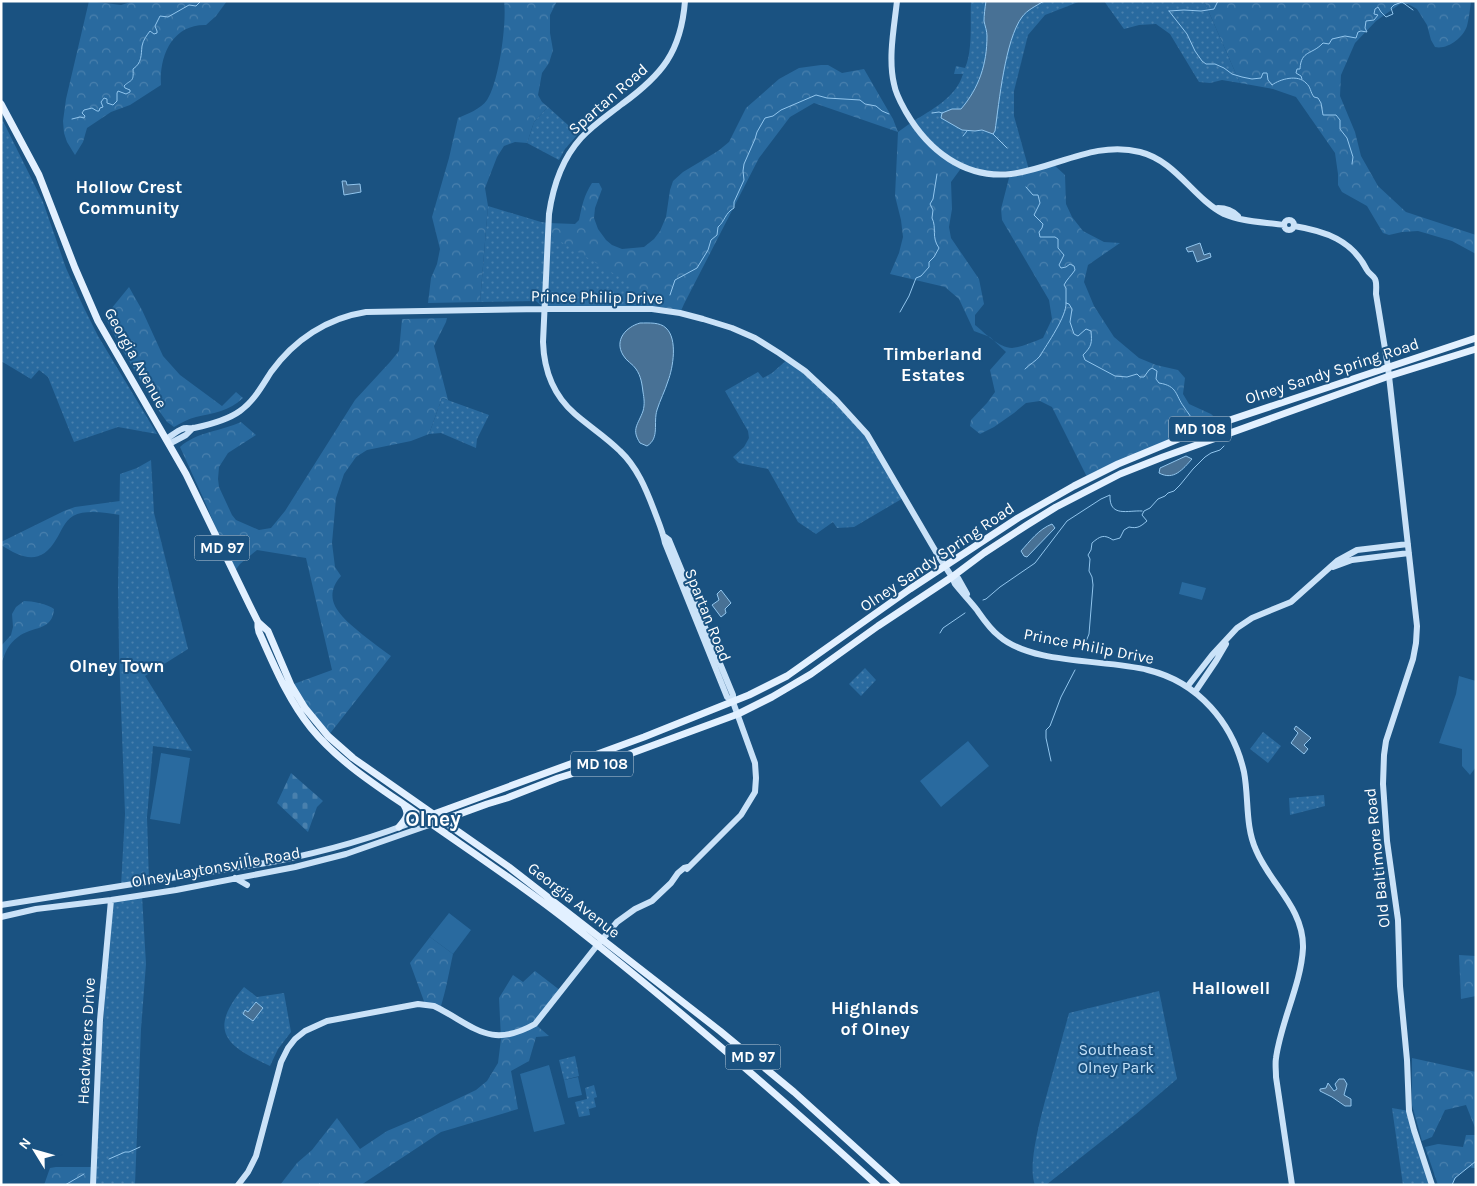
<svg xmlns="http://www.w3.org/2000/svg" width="1477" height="1186" viewBox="0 0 1477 1186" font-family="Karla,sans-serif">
	<defs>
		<pattern id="forest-crowns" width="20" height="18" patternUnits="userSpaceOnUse" patternTransform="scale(1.25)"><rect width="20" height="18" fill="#296a9f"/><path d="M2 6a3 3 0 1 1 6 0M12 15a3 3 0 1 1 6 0" fill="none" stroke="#4980ad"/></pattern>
		<pattern id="cemetery-stones" width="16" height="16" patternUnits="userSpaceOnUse" patternTransform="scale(1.25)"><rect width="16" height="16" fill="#296a9f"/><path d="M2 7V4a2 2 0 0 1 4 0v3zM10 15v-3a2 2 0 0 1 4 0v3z" fill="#4980ad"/></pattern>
		<pattern id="park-dots" width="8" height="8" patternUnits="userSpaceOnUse" patternTransform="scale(1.25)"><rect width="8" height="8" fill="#296a9f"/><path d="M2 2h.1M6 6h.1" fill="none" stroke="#4980ad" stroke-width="1.8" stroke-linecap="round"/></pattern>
	</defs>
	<rect width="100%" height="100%" fill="#1a5281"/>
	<path fill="#296a9f" d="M1182 582 1206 588 1202 600 1179 594Z
		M1459 676 1476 681V767L1470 775 1462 766V749L1439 743 1456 694Z
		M968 741 989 766 941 807 920 781Z
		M161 753 190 758 180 824 150 819Z
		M449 913 471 930 453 954 430 937Z
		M549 1065 565 1124 534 1132 520 1074Z
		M578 1077 582 1095 568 1098 564 1080Z"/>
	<path fill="url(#forest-crowns)" d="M89 1 121 5 134 1H227L216 16 206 25C173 24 159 55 161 85L130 105 111 112 87 128 83 142 75 155 67 142 64 133 63 121 66 99Z
		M504 1H557L550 15V33L553 50 549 63 542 73 538 95 542 102 548 107 534 122 527 143 515 142 504 146 497 157 485 188 488 206 480 302 428 303 431 278 437 264 440 249 432 217 449 158 458 118C467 114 481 109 487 100 499 82 507 23 504 1Z
		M1204 1H1471C1470 9 1469 18 1467 26 1463 38 1447 50 1435 47L1431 40 1427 25 1417 9 1408 4H1400L1376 21 1355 43 1341 75 1340 96 1355 132 1361 156 1378 186 1406 212 1476 235V254L1452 241 1425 233 1418 231 1402 232 1389 235 1383 233 1367 206 1342 192 1338 185V174L1335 153 1296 97 1273 89 1240 83Z
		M821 65H828L842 73 864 69 893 119 898 132 912 122 962 167 951 182 952 209 949 227 951 238 979 279 984 304 975 315V325C985 333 999 348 1012 348 1022 347 1033 342 1043 338L1052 319 1049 300 1002 220 1001 209 1010 174 1053 164 1065 175 1066 204 1072 217 1083 231 1104 242 1120 243 1088 265 1084 282 1094 306 1114 337 1139 358 1156 365 1178 370 1185 378 1183 394 1189 404 1211 414 1221 423 1088 479 1052 407 1040 401 1026 403 1014 413 994 427 980 434 970 426 971 420 987 403 995 392 990 370 1006 352 990 337 974 331 959 299 945 287 890 274 899 253 903 237 901 220 895 196 898 132 814 103 790 117 759 158 684 304 680 313 635 308 548 233V223L575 224 579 220C582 206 584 195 592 183H599L602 189 595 208 594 218 598 229 606 240 612 245 622 249 644 247 654 239 660 231 666 217 670 190 673 181 683 172 718 151 729 142 746 108 779 79 799 68Z
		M129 287 142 310 163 356 180 375 222 406 236 392 243 398C229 411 214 413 196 417 188 419 181 423 174 427L167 422 157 408 119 344 106 319 111 309Z
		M447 318 446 322 434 346 448 400 442 398 429 434 411 441 367 450 356 457 344 474 336 498 332 543 335 567 341 576C319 601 344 619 363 635 372 642 381 649 391 656L328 736 291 685 332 670 306 558 257 550 240 564 234 572 205 502 180 447C196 432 222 431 241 422L256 435 228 453 219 467 218 479 219 487 232 515 236 520 259 530 271 528 285 511 355 400 390 362 399 351 402 319Z
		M120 501V515C106 513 86 509 73 516 64 522 62 530 57 538 41 566 23 559 1 545V542L64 511 75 507Z
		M24 601C32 601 48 604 54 609 53 631 32 626 18 637 8 644 5 653 1 664V646L11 635 13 627 12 614 16 607Z
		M430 937 453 954C449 972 446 991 440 1009L425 1004 410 963Z
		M1459 955 1476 956V996L1461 999Z
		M535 971 561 991 535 1024 549 1036 536 1037 529 1061 511 1071 518 1109 441 1132 361 1185H280L297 1163 312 1150 337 1118 360 1149 387 1131 413 1120 476 1090 487 1081 498 1063 501 1039 499 998 513 975 523 982Z
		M1412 1058 1476 1072V1130L1466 1105 1445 1110 1432 1137 1422 1141 1412 1105Z
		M1466 1135H1476V1168H1472L1470 1167C1462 1171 1455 1177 1452 1185H1438L1425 1147 1438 1144 1463 1147Z
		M56 1167H93L90 1185H44L50 1168Z"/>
	<path fill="url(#cemetery-stones)" d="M291 773 323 801 317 807 308 832 277 803Z"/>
	<path fill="url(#park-dots)" d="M971 1H1081L1045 15 1028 35 1014 91V116L1029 170 980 172 951 161 912 122C931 110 956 98 963 74H954L956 66 965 68C973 50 970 21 971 1Z
		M1104 1H1204L1240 83 1222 80 1210 83 1199 82 1170 34 1156 24 1139 25 1124 29Z
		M548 107 578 134 565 149 559 160 527 143 534 122Z
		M1 117 43 202 66 268 82 304 98 336 157 434 118 427 74 442 48 377 39 370 31 379 1 361Z
		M488 206 541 222 549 223 548 234 631 284 635 308 545 309 536 301 480 302Z
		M788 359 805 371 867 434 905 497 854 527 837 528 833 522 816 534 798 522 768 469 739 463 733 457 744 447 749 438 748 431 725 391 758 372 763 378 772 373Z
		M442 398 489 415 477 439 476 448 441 433 429 434Z
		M151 460 154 513 188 649 145 676 192 751 153 746 147 817 149 882 121 886 125 814 119 654 118 587 120 474 137 468Z
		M865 668 876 680 861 696 849 684Z
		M1263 732 1281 746 1268 763 1250 749Z
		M1324 795 1325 806 1290 815 1289 798Z
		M142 896 146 964 141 1029 135 1185H93L111 900Z
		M244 987 257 997 284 993 291 1032 278 1049 270 1066C226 1046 207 1031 244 987Z
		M1159 991 1177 1079 1136 1114 1046 1185H1035C1026 1164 1045 1102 1051 1079 1057 1057 1063 1035 1069 1013Z
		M575 1056 579 1076 564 1080 559 1060Z
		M594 1085 597 1097 594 1098 596 1107 589 1109 590 1115 579 1117 575 1102 587 1099 585 1088Z
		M1392 1108 1409 1111 1432 1185H1403Z"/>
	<path fill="#487195" stroke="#91c5ed" d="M986 1H1044C1036 6 1027 10 1022 17 1005 40 999 103 995 131L993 134 982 130 975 131 962 130 941 118 942 113 952 109H961C979 88 987 64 987 36 987 31 985 26 984 21 984 15 985 8 986 1Z
		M342 181H346L347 185 360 184 361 192 344 195Z
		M1200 243 1204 255 1210 253 1211 257 1197 262 1193 251 1188 252 1186 248Z
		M640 323C649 323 660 322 666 328 678 339 673 368 668 381 665 391 660 400 657 410 653 423 660 438 647 446L640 443C631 429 638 425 643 411 645 404 644 398 643 392 642 384 641 376 636 369 633 364 626 361 623 355 614 340 626 327 640 323Z
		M1186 456 1192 459C1183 469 1174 481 1159 473L1160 468Z
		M1052 524 1055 528 1027 557 1024 556 1021 551C1030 541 1039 529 1052 524Z
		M721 590 731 603 725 609 726 613 721 617 712 605 719 600 717 594Z
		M1296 726 1311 738 1304 745 1308 749 1304 754 1291 743 1298 733 1294 729Z
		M256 1002 263 1008 253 1021 243 1014 245 1010 248 1012Z
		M1339 1079H1344L1347 1084 1344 1095 1351 1099V1106H1345L1332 1097 1320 1091V1089L1326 1088 1328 1083 1334 1091 1337 1089 1335 1084Z"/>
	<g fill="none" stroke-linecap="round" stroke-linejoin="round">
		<path stroke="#91c5ed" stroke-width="1" d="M1169 11 1187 34 1195 51 1202 61 1206 64H1215L1224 68 1232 74 1242 77 1252 79 1261 78 1263 73H1267L1268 80 1272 85C1280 79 1298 74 1306 83 1311 87 1310 92 1314 97L1318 98 1321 103 1323 115H1336L1340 120V129L1347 138 1353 157 1352 164
			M1169 11 1184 10 1201 11 1214 9 1218 1
			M1302 79 1301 76 1296 73 1297 69H1300C1301 50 1312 55 1323 43L1329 44 1332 39 1345 36 1356 38 1358 32 1361 31 1367 32 1365 28 1366 21 1374 20 1378 15 1374 14 1375 9 1378 7 1381 12 1386 17 1393 14 1391 8 1394 5 1402 2 1413 10
			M932 113 939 112 942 113
			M72 119 80 117 84 118 85 116 82 113 84 110 92 108 97 111H99L100 108 103 107 101 102 104 98 107 99V103L113 105 117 101V93L118 91 126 94 130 92V90L125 88 124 86C131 79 134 83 133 69 142 63 141 55 142 46 143 40 147 35 150 31L154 34 157 33V31L155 26 160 16 168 17 189 5 196 6 201 1
			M993 134 1007 148
			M963 136 967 131
			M1026 187 1033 195H1038L1040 203 1034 215 1043 224 1042 228 1039 232 1040 237H1055L1058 239V248L1064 255 1059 265 1061 268 1066 267 1070 264 1074 266 1075 270C1071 276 1067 279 1064 285L1066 288V303L1069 304 1072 309 1070 322 1074 334 1078 336 1086 329 1091 331C1092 343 1092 346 1083 355L1085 360 1115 376 1127 377 1137 374 1140 377H1144L1149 370 1152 368 1157 371 1156 379 1159 383C1178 386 1175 395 1184 407 1187 412 1191 416 1193 421
			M670 295 675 280 697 268 708 250 711 240 717 235 718 227C725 221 725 213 734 208V202L744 180 743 171 744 164 755 139 757 132 765 118 773 116 781 110 816 95 827 98 860 100 865 104 876 106 882 111 889 114
			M900 312 909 296 916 278 921 276 929 267V262L934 257 939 248C931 237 937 228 932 218L933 210 930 204 933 199 937 174
			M1025 369C1030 364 1036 361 1040 356 1047 344 1067 316 1066 303
			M983 600 986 599 1000 587 1035 563 1067 521 1101 499 1110 495C1109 518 1128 510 1142 511
			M940 633 943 628 965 613
			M1083 649 1089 634 1093 585 1092 577 1089 571 1090 559 1088 555 1091 550 1092 543C1100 536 1104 534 1113 540L1120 538 1124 530 1129 527C1138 529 1141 526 1147 521L1142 515 1144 511 1150 508 1158 499 1165 496 1168 493 1174 491 1180 485 1193 469 1205 457 1211 453 1220 450 1224 446
			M1051 761 1046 738V730L1050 726 1061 697 1075 670
			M109 1159 125 1152H129L140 1147
			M65 1185 84 1174
			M318 1185 319 1184
			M1452 1185 1455 1178 1476 1161"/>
		<path stroke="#cae2f8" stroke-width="6" d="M685 1C681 52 662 75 622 104 608 115 593 125 581 138 562 159 553 186 549 214L543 342C544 370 554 396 575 414 590 427 606 437 620 451 637 467 646 489 654 510 658 521 663 532 665 543L727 697 733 702
			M897 1C894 28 888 58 894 84 896 95 901 103 906 112 928 150 964 179 1011 174 1054 169 1095 140 1140 152 1176 161 1193 198 1224 214 1242 222 1265 222 1284 225
			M1218 208C1226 208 1233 211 1238 216
			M1284 225a5 5 0 1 1 10 0a5 5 0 1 1-10 0Z
			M1294 226C1325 231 1352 240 1367 270 1369 274 1373 275 1375 279 1377 283 1376 289 1376 294L1388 367 1417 626 1416 643 1413 659 1386 741 1384 755 1383 784 1387 841 1398 920 1400 986 1407 1060 1409 1111 1414 1130 1432 1185
			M166 439C171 436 177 431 182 429 186 427 190 429 194 428 208 425 229 419 240 411 254 401 262 386 271 372 294 340 327 318 366 312L545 309H652L680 313 703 319 732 328 755 338 779 353 805 371 836 400 867 434 939 557 952 577 955 584C962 593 970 601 977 610 984 620 990 629 999 636 1032 665 1106 659 1148 670 1198 682 1233 723 1244 772 1249 798 1245 826 1256 850 1270 884 1304 908 1303 948 1301 985 1281 1021 1276 1058 1275 1064 1276 1070 1276 1077L1292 1185
			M169 444 186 435 193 428
			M665 537 669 540 733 695V702L755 763 756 778 755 792 741 815 687 869
			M1333 567 1352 560 1409 553
			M952 577 958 578 967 594
			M1187 687 1212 655 1237 628 1252 618 1291 602 1337 561 1357 550 1408 544
			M1195 692 1216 661 1226 644
			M247 856 252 861 260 863
			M235 878 247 885
			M1 905 272 862C323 852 374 838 423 818
			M1 917 36 909 111 900 176 890 295 867 346 854 432 824
			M93 1185 100 1020 111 900
			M238 1185 248 1172 256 1156 281 1062 288 1048 295 1039 305 1031 327 1021 418 1004 434 1006 440 1009C477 1029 492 1048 535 1024L595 948 617 922 635 909 652 901 671 883 678 873 684 868 688 867"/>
		<path stroke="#e2f0ff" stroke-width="7" d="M1 104 39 175 75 268 98 321 186 474 250 606 258 622 268 631 291 685 305 708 328 736 353 758 509 867 720 1031 794 1092 897 1185
			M258 622V627L259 632C274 665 288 700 311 728 338 761 374 784 409 808 461 845 515 880 566 920 673 1004 776 1093 877 1185
			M423 818 644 737 749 695 787 676 910 589 1018 518 1074 486 1118 464 1200 430 1476 338
			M432 824 487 804 507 798 558 778 594 767 738 714 772 697 811 674 878 626 952 577 984 553 1027 525 1056 507 1120 474 1163 457 1389 376 1476 349
			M399 827C406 819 410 814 404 805"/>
	</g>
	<g text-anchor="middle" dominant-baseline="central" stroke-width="4" stroke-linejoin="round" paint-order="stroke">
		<g fill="#1a5281" stroke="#bacbd9" stroke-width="1">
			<rect x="1169" y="416.5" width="62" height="25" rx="4"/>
			<rect x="194.5" y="535.5" width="55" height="25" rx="4"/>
			<rect x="571" y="751.5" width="62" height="25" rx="4"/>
			<rect x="725.5" y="1044.5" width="55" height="25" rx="4"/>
		</g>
		<g font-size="15" font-weight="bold" fill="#fff">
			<text x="1200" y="429">MD 108</text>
			<text x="222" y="548">MD 97</text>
			<text x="602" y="764">MD 108</text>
			<text x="753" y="1057">MD 97</text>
		</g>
		<g font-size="16" fill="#fff" stroke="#1a5281">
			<text transform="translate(608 99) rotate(-41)">Spartan Road</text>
			<text transform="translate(597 297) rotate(1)">Prince Philip Drive</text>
			<text transform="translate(136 358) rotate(61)">Georgia Avenue</text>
			<text transform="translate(1332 371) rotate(-18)">Olney Sandy Spring Road</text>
			<text transform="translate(937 557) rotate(-34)">Olney Sandy Spring Road</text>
			<text transform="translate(708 615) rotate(68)">Spartan Road</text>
			<text transform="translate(1089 646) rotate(11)">Prince Philip Drive</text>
			<text transform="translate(1377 858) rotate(-96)">Old Baltimore Road</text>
			<text transform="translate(216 867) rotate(-10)">Olney Laytonsville Road</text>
			<text transform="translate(574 900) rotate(38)">Georgia Avenue</text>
			<text transform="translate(86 1041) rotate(-87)">Headwaters Drive</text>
		</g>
		<g font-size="16" fill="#c2e0f8" stroke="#1a5281">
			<text x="1116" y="1049">Southeast<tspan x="1116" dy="18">Olney Park</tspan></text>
		</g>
		<g font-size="18" font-weight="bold" fill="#fff" stroke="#1a5281">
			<text x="129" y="187">Hollow Crest<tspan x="129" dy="21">Community</tspan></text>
			<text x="933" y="354">Timberland<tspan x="933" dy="21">Estates</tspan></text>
			<text x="117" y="666">Olney Town</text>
			<text x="1231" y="988">Hallowell</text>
			<text x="875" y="1008">Highlands<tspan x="875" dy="21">of Olney</tspan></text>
		</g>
		<g font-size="21" font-weight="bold" fill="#fff" stroke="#1a5281">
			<text x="433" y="819">Olney</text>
		</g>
	</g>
	<rect width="1477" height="1186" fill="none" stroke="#ffffff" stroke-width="5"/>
	<g transform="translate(35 1151) rotate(307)" stroke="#1a5281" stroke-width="4" paint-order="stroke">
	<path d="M0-4L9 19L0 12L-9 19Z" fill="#ffffff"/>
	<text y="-8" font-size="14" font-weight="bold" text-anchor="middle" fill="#ffffff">N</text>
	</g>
</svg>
